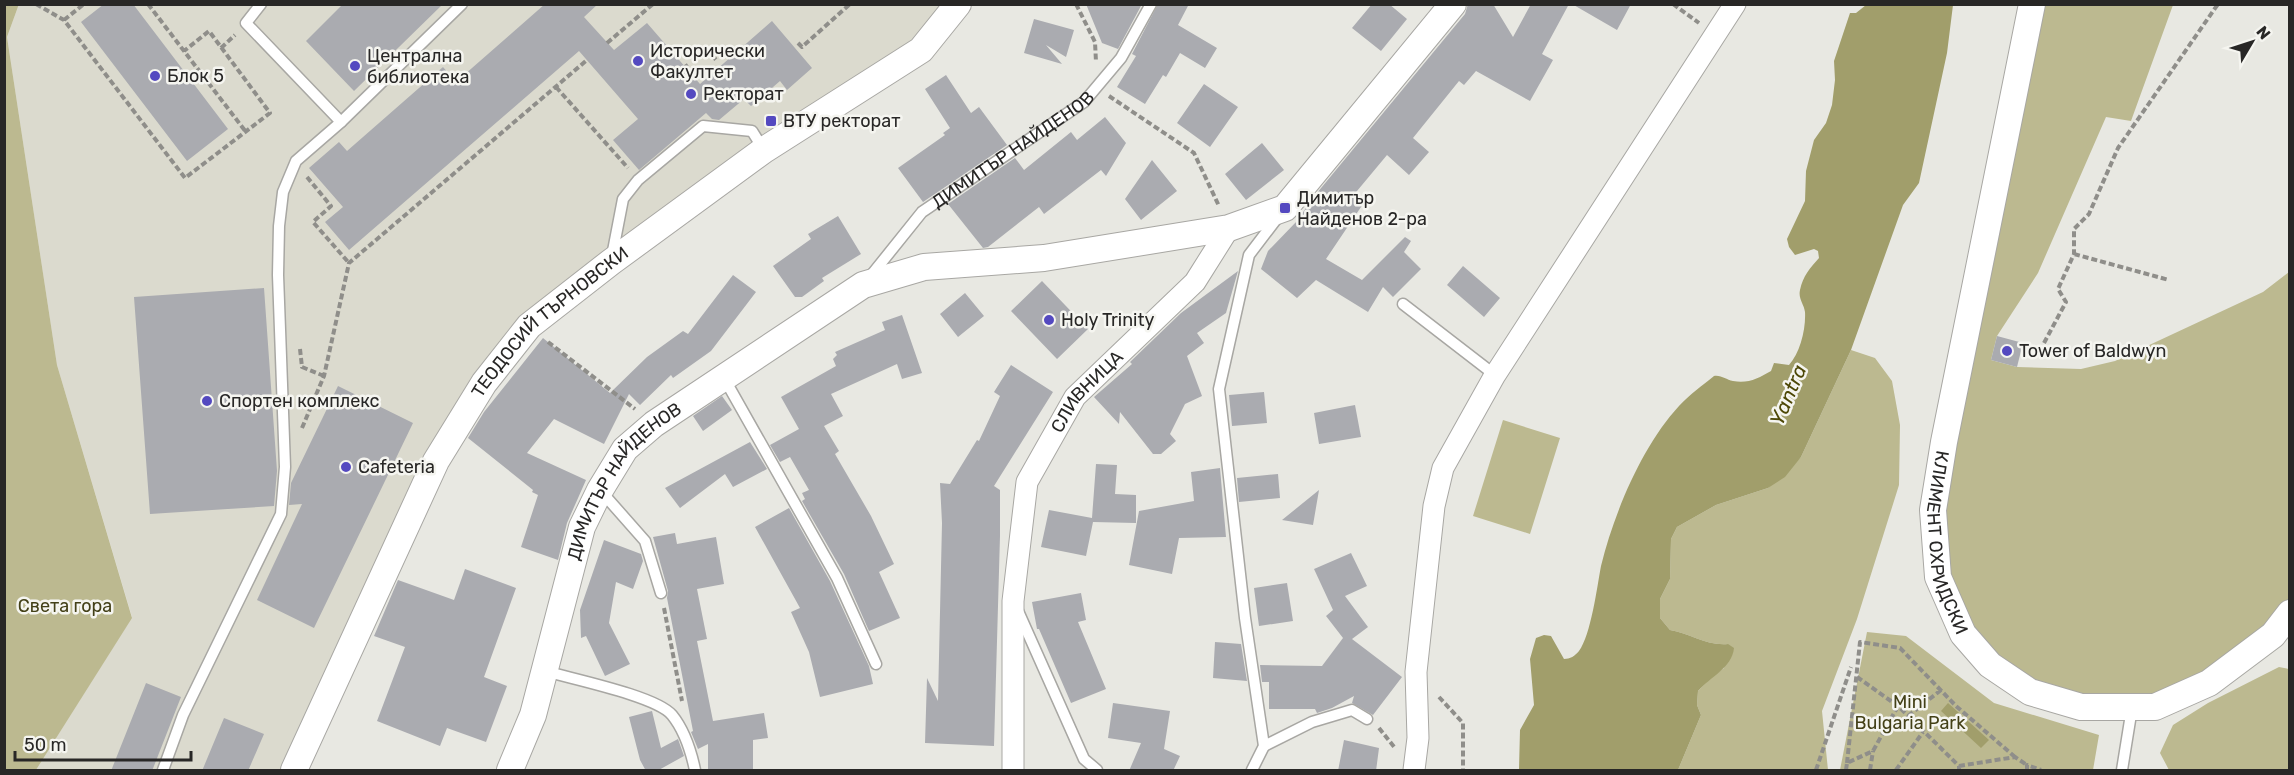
<svg xmlns="http://www.w3.org/2000/svg" width="2294" height="775" viewBox="0 0 2294 775" font-family="Rubik,sans-serif">
	<rect width="100%" height="100%" fill="#e8e8e2"/>
	<path fill="#dbdace" d="M19 4 958 5 921 50 611 262 484 383 294 770H36L132 617 57 365 7 37Z"/>
	<path fill="#bcb990" d="M19 4 7 37 57 365 132 618 36 770H4V5Z
		M2032 5H2173L2131 121 2106 117 2038 273 1997 336 1991 360 2017 367 2081 369 2115 361 2263 292 2289 272V613L2155 707 2030 692 1963 634 1933 510Z
		M1851 350 1875 358 1892 381 1900 425 1899 485 1857 619 1822 711 1828 770H1678L1701 715 1697 705 1698 691 1709 679 1724 668 1728 644C1706 646 1690 633 1670 630L1660 618V599L1670 579 1671 539 1677 527 1716 505 1768 488 1801 457Z
		M1503 420 1560 438 1530 534 1473 516Z
		M1867 632 1906 636 1994 703 2099 735 2093 770H1840Z
		M2279 667 2289 669V770H2169L2160 753 2173 725 2208 703Z"/>
	<path fill="#a19e6b" d="M1866 5H1953L1947 53 1919 183 1903 205 1851 350 1801 457 1785 477 1768 488 1716 505 1677 527 1671 539 1670 579 1660 599V618L1670 630C1690 633 1706 646 1728 644L1734 648C1732 668 1710 677 1698 691L1697 705 1701 715 1678 770H1519L1520 730 1534 705 1530 659 1536 638 1544 635 1551 636 1564 659C1570 659 1575 656 1579 651 1591 635 1597 587 1601 566 1614 513 1642 446 1679 406 1689 395 1703 385 1714 376 1722 375 1726 380 1733 381 1748 384 1759 378 1771 371L1774 363 1789 365C1800 353 1806 329 1805 312 1804 304 1798 299 1800 290 1803 276 1810 268 1819 258L1818 251 1814 249 1795 255 1789 247 1787 239 1805 201 1806 171 1814 140 1826 123 1832 105 1835 80 1834 61 1850 13H1856Z
		M1948 703 1989 740 1981 748 1941 711Z"/>
	<path fill="#aaabb0" d="M104 4H133L228 129 187 161 81 22Z
		M343 4H443L354 91 306 41Z
		M545 4H598L584 17 614 50 647 23 700 84 772 21 812 68 787 90 780 81 751 106 744 99 719 120 712 119 706 113 639 170 613 140 638 119 579 51 349 250 325 222 343 207 309 168 339 142 347 151 443 67 456 82Z
		M1086 4H1142L1118 49 1102 43Z
		M1158 4H1189L1178 25 1217 48 1205 68 1180 53 1166 77 1163 75 1145 104 1117 87 1136 56 1132 54Z
		M1372 4H1389L1407 19 1381 51 1352 28Z
		M1468 4H1493L1513 37 1531 4H1569L1542 54 1553 60 1530 101 1476 71 1464 85 1459 81 1413 138 1429 152 1409 175 1387 155 1352 197 1363 204 1326 259 1362 280 1405 237 1411 241 1404 252 1421 269 1393 297 1383 287 1368 312 1316 280 1297 298 1261 269 1268 251 1297 221 1312 199 1465 14Z
		M1572 4H1631L1617 30Z
		M1034 19 1074 30 1066 57 1046 45 1062 64 1024 53Z
		M946 75 971 113 979 107 1007 145 923 202 898 168 945 135 943 133 950 128 925 89Z
		M1204 84 1238 107 1210 147 1177 123Z
		M1105 117 1126 143 1106 176 1101 170 1044 214 1039 207 988 247 983 248 948 204 1015 158 1024 170 1071 132 1077 140Z
		M1262 143 1284 170 1246 200 1225 174Z
		M1152 160 1177 191 1141 220 1125 199Z
		M838 216 861 254 822 278 824 281 802 297H795L773 266 811 239 808 234Z
		M1463 266 1500 298 1484 317 1447 285Z
		M1238 271 1226 313 1197 333 1204 343 1187 356 1202 396 1185 404 1170 434 1176 441 1161 454H1153L1120 412 1119 424 1094 397 1132 364 1130 362 1181 313Z
		M733 275 756 292 711 351 673 378 671 375 640 405 629 394 604 444 554 419 527 453 586 480 567 523 558 560 521 547 538 495 532 492 533 490 468 438 484 412 543 338 610 393 647 357 683 331 688 334Z
		M1042 281 1088 329 1057 359 1011 311Z
		M264 288 277 471 274 506 150 514 134 297Z
		M965 293 984 316 958 337 940 314Z
		M902 315 922 373 902 379 897 364 831 394 843 416 824 426 839 451 835 454 871 516 894 564 879 572 900 618 869 631 844 574 802 501 805 499 802 493 809 490 790 457 780 462 770 445 799 429 781 397 836 366 833 359 837 355 835 352 885 330 882 322Z
		M1997 336 2023 343 2017 367 1991 360Z
		M1011 365 1053 392 994 486 1000 490V536L994 746 925 743 927 678 938 701 942 523 940 483 950 484 977 440 979 441 1000 396 994 392Z
		M338 386 413 423 314 628 257 600 302 504 289 505 291 483Z
		M1264 392 1267 423 1232 426 1229 395Z
		M722 396 732 410 703 431 693 416Z
		M1355 405 1361 437 1319 444 1314 413Z
		M750 442 767 469 733 487 725 474 680 508 665 488Z
		M1096 464 1117 465 1115 494 1136 495V523L1093 522 1086 556 1041 547 1049 510 1092 518Z
		M1220 468 1226 537 1179 538 1172 574 1129 565 1139 511 1194 501 1191 472Z
		M1278 474 1280 498 1239 502 1237 478Z
		M1319 490 1313 525 1282 520Z
		M789 508 830 581 869 666 873 684 820 697 809 652 791 612 800 608 755 527Z
		M675 533 677 544 716 537 724 584 697 589 707 639 697 641 713 721 764 713 768 738 753 740V771H708V744L698 749 691 732 693 731 667 598 668 591 653 537Z
		M604 540 641 554 643 561 633 589 616 582 609 623 630 664 605 676 586 636 581 638 580 610Z
		M1351 553 1367 586 1345 596 1368 627 1352 639 1402 677 1373 715 1352 703 1354 696 1332 708 1317 713 1315 709H1269V682H1262L1260 665 1322 666 1343 638 1326 616 1333 610 1314 569Z
		M465 569 516 588 484 677 507 686 486 742 447 728 440 746 377 721 405 647 374 636 398 580 454 600Z
		M1287 583 1293 621 1259 626 1254 588Z
		M1081 593 1086 620 1078 622 1106 689 1071 703 1039 629H1037L1032 602Z
		M1215 642 1241 644 1247 681 1213 678Z
		M146 683 181 697 152 771H111Z
		M1113 703 1170 711 1164 749 1180 756 1173 771H1129L1141 743 1108 738Z
		M652 711 661 748 678 739 684 756 657 771H646L640 760 629 717Z
		M224 718 264 734 248 771H202Z
		M1344 740 1379 748 1376 771H1338Z"/>
	<g fill="none" stroke-linecap="round" stroke-linejoin="round">
		<g stroke="#a8a7a3" stroke-width="13">
			<g id="service">
				<path d="M261 4 246 23 341 122"/>
				<path d="M612 256 623 199 638 180 703 126 752 131 764 150"/>
				<path id="s1" d="M869 278 922 212 1084 102 1121 58 1151 4"/>
				<path d="M1403 304 1495 375"/>
				<path d="M724 378 837 578 876 664"/>
				<path d="M600 490 645 541 661 593"/>
				<path d="M1018 611 1084 759 1097 770"/>
				<path d="M545 671C572 679 656 696 672 715 685 731 691 751 695 770"/>
				<path d="M1264 746 1312 722 1352 710 1367 719"/>
				<path d="M163 770 183 715 281 514 285 467 278 275 279 226 283 192 296 161 341 122 462 4"/>
				<path d="M1252 770 1264 746 1245 618 1219 389 1249 255 1278 217"/>
				<path d="M2122 770 2132 708"/>
			</g>
		</g>
		<g stroke="#a8a7a3" stroke-width="23">
			<g id="minor">
				<path id="s2" d="M1013 770V601L1027 482 1075 397 1195 282 1229 228"/>
				<path d="M1414 770 1418 738 1416 672 1434 506 1443 468 1495 375 1735 4"/>
			</g>
		</g>
		<g stroke="#a8a7a3" stroke-width="28">
			<g id="tertiary">
				<path id="s3" d="M2032 4 1944 442 1933 510 1938 577 1963 634 1990 665 2030 692 2081 707H2155L2209 683 2273 635 2290 613"/>
				<path id="s4" d="M294 770 436 461 484 383 529 326 611 262 764 150 921 50 958 4"/>
				<path id="s5" d="M510 770 533 715 582 527 600 490 625 449 654 424 863 285 924 267 1044 258 1229 228 1285 208 1453 4"/>
			</g>
		</g>
		<path stroke="#8f8e8a" stroke-width="4" stroke-dasharray="6 3" stroke-linecap="butt" d="M36 4 64 20 185 178 270 113 209 31 184 51
			M148 4 246 132
			M1076 4 1095 42 1096 62
			M1673 4 1699 23
			M64 20 84 4
			M607 43 653 4
			M798 43 802 47 850 4
			M221 48 235 35
			M712 55 717 61
			M685 67 688 65
			M556 87 628 168
			M1109 96 1194 153 1219 206
			M307 177 331 206 313 222 349 263
			M2074 254 2169 280
			M548 342 635 409
			M2044 343 2066 302 2058 289 2074 254V229L2089 214 2118 148 2218 4
			M300 349 302 367 324 376
			M302 428 324 376 349 263 587 60
			M664 608 682 701
			M1857 677 1898 706 1959 766V770
			M1439 697 1463 723V770
			M1908 716 1941 690
			M1379 728 1395 748
			M1847 763 1860 642 1900 648 1956 706 2015 757
			M1959 766 2015 757 2027 765
			M1816 770 1851 667
			M1846 770 1847 763 1873 751 1898 706
			M1870 770 1873 751
			M1896 770 1923 732
			M2027 770V765L2041 770"/>
		<use href="#service" stroke="#fff" stroke-width="10"/>
		<use href="#minor" stroke="#fff" stroke-width="21"/>
		<use href="#tertiary" stroke="#fff" stroke-width="26"/>
	</g>
	<g fill="#5449c0" stroke="#f5f5f0" stroke-width="2">
		<circle cx="638" cy="61" r="6"/>
		<circle cx="355" cy="66" r="6"/>
		<circle cx="155" cy="76" r="6"/>
		<circle cx="691" cy="94" r="6"/>
		<rect x="765" y="115" width="12" height="12" rx="3"/>
		<rect x="1279" y="202" width="12" height="12" rx="3"/>
		<circle cx="1049" cy="320" r="6"/>
		<circle cx="2007" cy="351" r="6"/>
		<circle cx="207" cy="401" r="6"/>
		<circle cx="346" cy="467" r="6"/>
	</g>
	<g text-anchor="middle" dominant-baseline="central" stroke-width="5" stroke-linejoin="round" paint-order="stroke">
		<g font-size="18" fill="#282726" stroke="#f5f5f0" text-anchor="start">
			<text x="650" y="51">Исторически<tspan x="650" dy="21">Факултет</tspan></text>
			<text x="367" y="56">Централна<tspan x="367" dy="21">библиотека</tspan></text>
			<text x="167" y="76">Блок 5</text>
			<text x="703" y="94">Ректорат</text>
			<text x="783" y="121">ВТУ ректорат</text>
			<text x="1297" y="198">Димитър<tspan x="1297" dy="21">Найденов 2-ра</tspan></text>
			<text x="1061" y="320">Holy Trinity</text>
			<text x="2019" y="351">Tower of Baldwyn</text>
			<text x="219" y="401">Спортен комплекс</text>
			<text x="358" y="467">Cafeteria</text>
		</g>
		<g font-size="18" fill="#282726" stroke="#f5f5f0">
			<text stroke="none"><textPath href="#s1" startOffset="195">ДИМИТЪР НАЙДЕНОВ</textPath></text>
			<text stroke="none"><textPath href="#s4" startOffset="522">ТЕОДОСИЙ ТЪРНОВСКИ</textPath></text>
			<text stroke="none"><textPath href="#s2" startOffset="398">СЛИВНИЦА</textPath></text>
			<text stroke="none"><textPath href="#s5" startOffset="316">ДИМИТЪР НАЙДЕНОВ</textPath></text>
			<text stroke="none"><textPath href="#s3" startOffset="550">КЛИМЕНТ ОХРИДСКИ</textPath></text>
		</g>
		<g font-size="18" fill="#434017" stroke="#f5f5f0">
			<text x="65" y="606">Света гора</text>
			<text x="1910" y="702">Mini<tspan x="1910" dy="21">Bulgaria Park</tspan></text>
		</g>
		<g font-size="20" font-style="italic" fill="#4d4807" stroke="#f5f5f0">
			<text transform="translate(1788 395) rotate(-67)">Yantra</text>
		</g>
	</g>
	<rect width="2294" height="775" fill="none" stroke="#282726" stroke-width="12"/>
	<g transform="translate(2252 42) rotate(51)" stroke="#f5f5f0" stroke-width="4.5" paint-order="stroke">
	<path d="M0-4.5L10 22L0 15L-10 22Z" fill="#282726"/>
	<text y="-9" font-size="16" font-weight="bold" text-anchor="middle" fill="#282726">N</text>
	</g>
	<path d="M15 751v9h176v-9" fill="none" stroke="#282726" stroke-width="3"/>
	<text x="24" y="751" font-size="18" fill="#282726" stroke="#f5f5f0" stroke-width="4.5" paint-order="stroke">50 m</text>
</svg>
